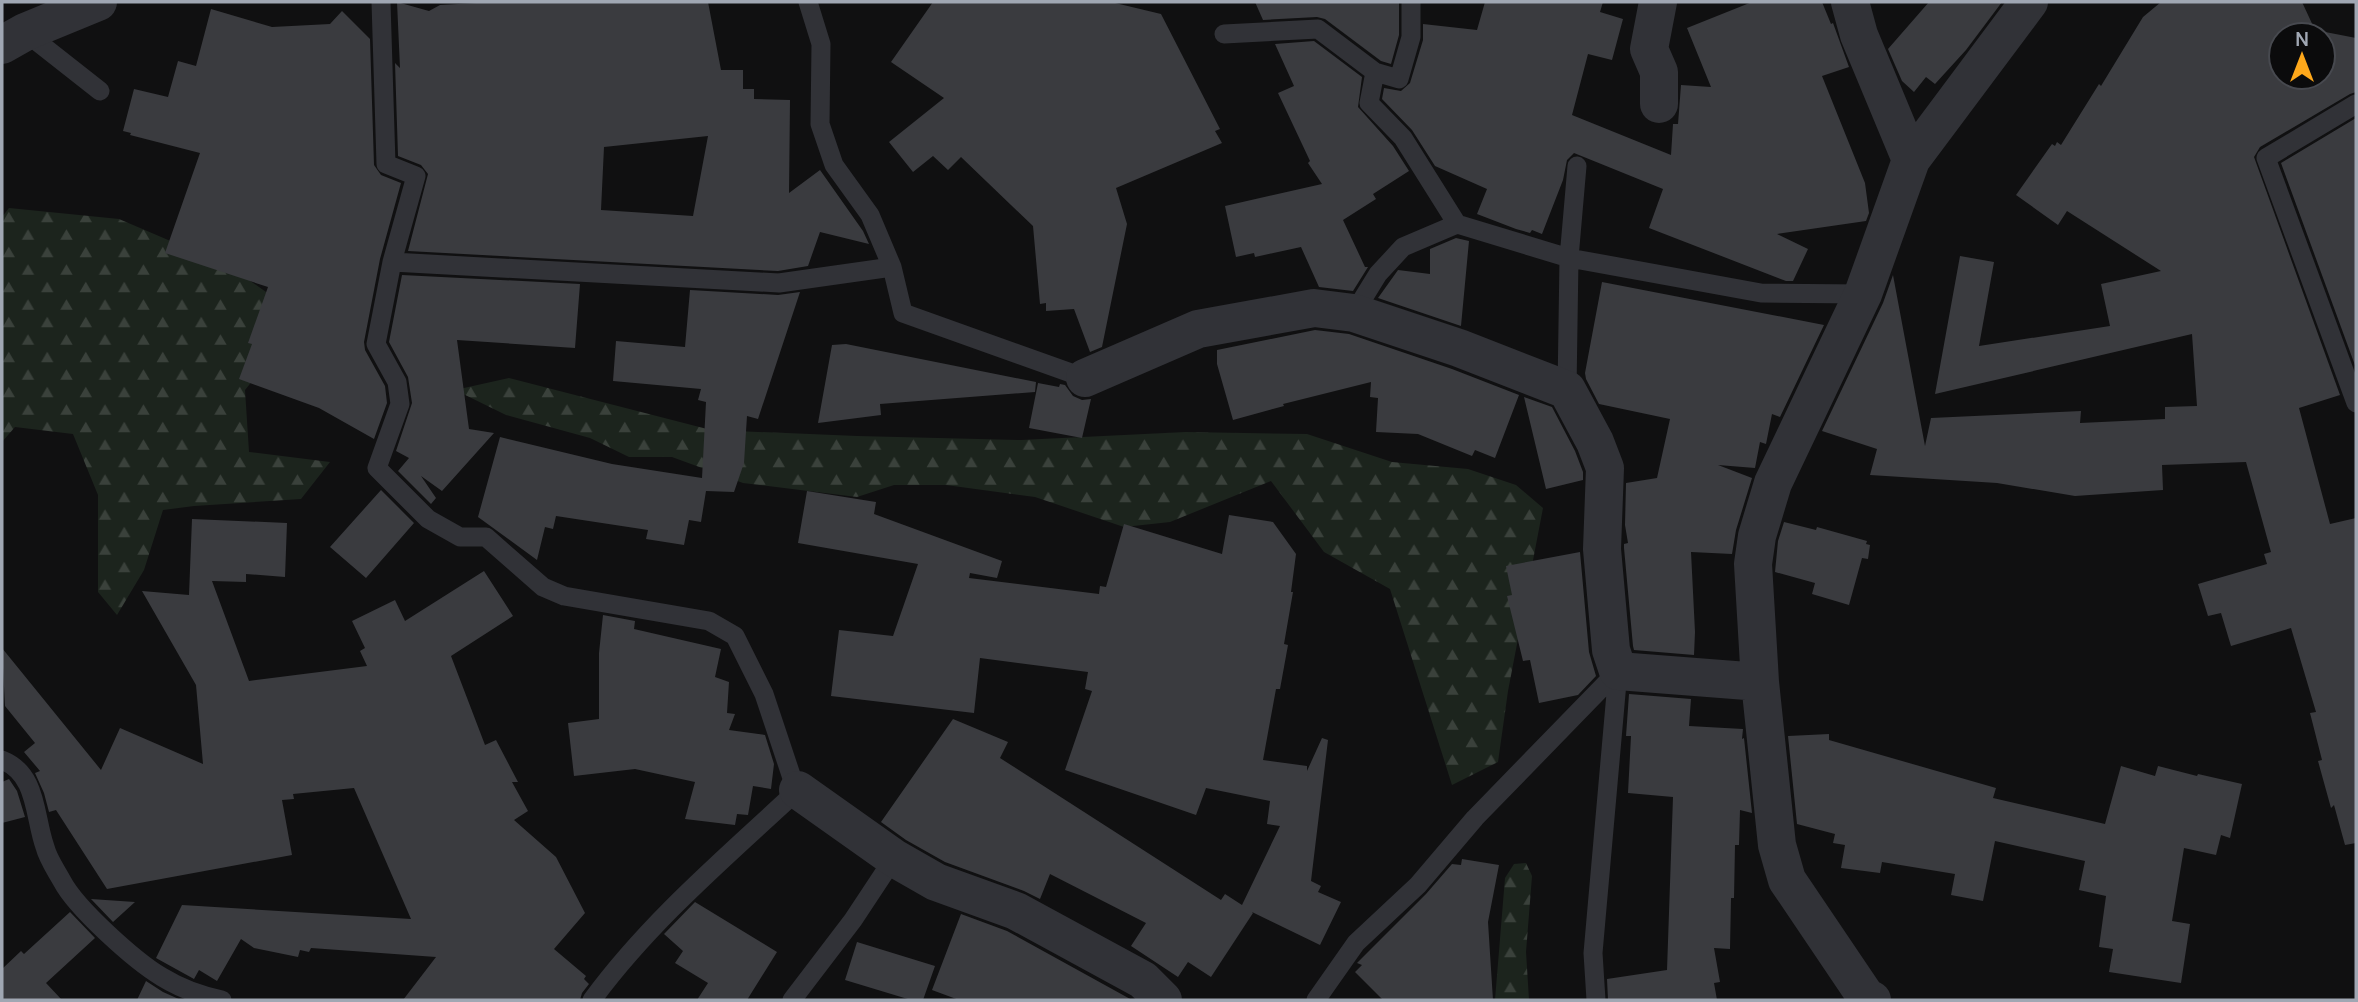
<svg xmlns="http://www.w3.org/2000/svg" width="2358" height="1002" viewBox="0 0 2358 1002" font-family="Manrope,sans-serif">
	<defs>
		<pattern id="forest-firs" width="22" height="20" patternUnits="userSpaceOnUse" patternTransform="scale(1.75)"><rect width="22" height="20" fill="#1c241d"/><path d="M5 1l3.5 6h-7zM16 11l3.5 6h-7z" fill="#3a413b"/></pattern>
	</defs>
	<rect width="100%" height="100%" fill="#101011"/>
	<path fill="url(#forest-firs)" d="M9 208 119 219 229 266 303 318 245 390 249 452 330 462 301 499 194 506 163 510 144 570 117 615 98 592V495L73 434 15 427 2 442V217Z
		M509 378 711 430 857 436 1021 440 1186 432 1307 434 1392 462 1468 469 1516 485 1543 508 1508 691 1498 762 1452 785 1390 589 1324 552 1271 481 1170 522 1124 527 1035 497 946 485H894L857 497 743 483 672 457H629L590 438 506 415 455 390Z
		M1526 863 1532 876 1526 952 1529 1000H1495L1505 878 1514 864Z"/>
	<path fill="#3a3b3f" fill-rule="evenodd" d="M397 2 429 11 440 5 494 2H708L721 70H743V89H754V99L790 100 789 193 820 170 863 231 869 244 820 232 808 266 778 271 408 251 428 174 421 165 398 156 395 63 400 68ZM708 136 693 216 601 210 604 147Z
		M933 2H1111L1161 14 1220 129 1215 131 1222 143 1116 188 1127 224 1102 347 1090 352 1074 309 1046 311V303L1040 304 1033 226 961 157 948 170 933 156 913 172 889 142 944 98 891 62Z
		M1255 2H1399V35L1391 64 1381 61 1325 19 1317 17 1263 20Z
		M1485 2H1603L1600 12 1623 19 1612 60 1588 54 1572 115 1671 155 1673 124H1678L1681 85 1711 87 1687 28 1752 2H1822L1831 24 1833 23 1849 67 1822 76 1865 183 1869 213 1866 221 1777 234 1808 249 1793 281H1786L1649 228 1663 189 1574 153 1567 160 1563 180 1542 234 1532 230 1530 233 1516 229 1477 214 1487 189 1435 166 1412 130 1382 99 1384 88 1401 91 1410 83 1423 40V24L1477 30Z
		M1929 2H2002L1966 50 1935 84 1926 77 1914 92 1902 81 1888 49Z
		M2161 2H2302L2315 30 2356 38V92L2350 94 2260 147 2254 157 2340 395 2299 408 2330 524 2356 518V843L2345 845 2334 805 2331 808 2318 761 2322 760 2310 713 2316 712 2291 628 2231 646 2221 613 2208 616 2198 584 2267 564 2264 554 2271 552 2246 462 2162 465 2163 490 2075 496 1997 483 1870 475 1877 449 1822 431 1883 303 1893 275 1925 446 1931 418 2081 411 2080 423 2165 419V407L2197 406 2192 334 1935 394 1960 256 1994 262 1979 346 2110 326 2101 284 2161 271 2067 211 2058 225 2016 195 2052 144 2055 146 2057 142 2061 145 2099 84 2101 86 2143 17ZM2281 35H2323V77H2281Z
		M211 9 272 27 330 24 342 11 370 39 374 165 381 175 401 183 380 259 364 342 365 350 385 386 387 403 374 439 319 408 239 379 252 344 248 343 268 287 165 253 200 153 130 135 131 133 123 131 134 89 168 97 178 61 196 66Z
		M1314 41 1362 77 1358 107 1393 146 1409 171 1373 194 1376 199 1343 220 1365 267H1368L1353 291 1319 287 1301 247 1255 257 1254 253 1236 257 1225 206 1322 184 1308 163 1310 161 1278 93 1294 86 1275 44Z
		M2356 118V368L2281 163Z
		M1456 238 1469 241 1461 326 1378 298 1398 270 1430 274V249Z
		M402 275 580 284 575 348 457 340 469 429 494 433 442 491 421 476 436 498 431 504 398 471 409 458 396 451 412 403 408 377 389 342Z
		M1602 282 1824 325 1780 417 1772 414 1766 444 1760 442 1755 468 1718 465 1752 478 1736 530 1732 554 1691 552 1695 632 1694 655 1634 650 1633 646 1624 548V544L1628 543 1625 525 1626 483 1657 478 1670 419 1599 404 1586 379 1585 373Z
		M690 290 778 295 800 292 758 419 747 416 744 463 734 492 706 491 701 522 689 520 684 545 646 539 648 530 556 516 553 529 545 527 537 560 478 517 500 437 612 464 702 478 706 402 698 400 701 389 613 381 616 341 685 347Z
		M1315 330 1349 334 1452 369 1519 395 1495 458 1475 450 1472 456 1418 434 1376 432 1378 398 1370 397 1371 382 1283 404 1284 406 1233 420 1217 364V350Z
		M846 344 1036 382 1035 392 880 404 881 415 818 423 832 345Z
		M1038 383 1059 387 1060 384 1065 385 1073 396 1082 400 1091 399 1082 438 1029 428Z
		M1524 397 1552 407 1575 451 1583 472V480L1546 489Z
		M381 490 414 523 366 578 330 547Z
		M807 491 876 502 874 514 1002 561 997 578 970 573 969 578 1099 594 1100 586 1106 587 1124 524 1222 554 1229 515 1273 522 1296 554 1291 592H1293L1284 644 1288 645 1280 689H1276L1263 760 1307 766V771L1322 738 1328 740 1311 881 1321 886 1318 892 1341 902 1320 945 1252 912 1253 913 1211 977 1188 962 1178 977 1131 946 1146 923 1050 874 1040 899 1024 891 945 862 906 840 881 822 953 719 1008 742 1000 758 1221 900 1225 894 1242 905 1280 826 1267 824 1270 801 1206 788 1196 815 1065 770 1092 691 1085 689 1088 672 980 658 974 713 831 696 839 630 893 636 918 564 798 543Z
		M192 519 287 523 285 577 246 574V582L212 581 249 681 367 666 360 651 365 648 352 621 395 600 405 621 484 571 513 616 451 656 485 745 496 740 518 782H512L528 811 514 820 556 857 585 913 554 949 586 976 584 979 589 984 582 993 580 1000H403L436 957 311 948 309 952 300 950 298 957 254 948 241 939 217 981 199 970 194 979 156 958 182 905 411 919 354 788 293 794 294 799 282 800 292 855 107 889 56 810 49 812 44 793 35 773 40 771 24 752 35 743 5 706 2 648 101 770 120 728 203 764 196 685 142 591 189 595Z
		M1784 522 1816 530 1817 527 1867 541 1866 544 1870 545 1868 559 1862 558 1849 605 1812 594 1815 583 1775 572 1778 541Z
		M1580 552 1589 652 1596 676 1578 695 1539 703 1530 660 1523 661 1507 596 1512 595 1506 566Z
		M603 615 635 621 634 629 721 649 715 677 729 682 727 713 735 714 729 730 765 735 774 764 771 789 753 786 748 815 737 814 735 825 685 819 695 782 635 769 574 776 568 723 599 719V653Z
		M1629 694 1691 699 1689 726 1743 729 1742 739 1744 738 1752 813 1740 810 1739 845H1735L1734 898H1731L1730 949 1714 948 1720 982 1714 983 1717 1000H1608L1607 979 1667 970 1673 797 1628 793 1631 736H1626Z
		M1829 734V740L1996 788 1993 798 2105 824 2121 766 2155 776 2158 766 2197 776 2198 774 2242 784 2230 838 2221 835 2216 855 2184 848 2172 921 2190 924 2181 983 2109 972 2113 949 2099 947 2106 896 2079 890 2085 861 1995 841 1983 901 1951 895 1955 874 1882 862 1880 873 1841 868 1845 845 1833 843 1835 834 1797 824 1788 736Z
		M9 779 17 791 25 817 2 823V782Z
		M1462 859 1499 865 1488 922 1493 1000H1383L1355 972 1362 965 1357 963 1426 894 1452 864 1461 865Z
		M91 899 135 902 113 922Z
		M695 902 777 952 747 1000H697L708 983 675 963 683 951 664 934Z
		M70 912 95 938 46 983 62 1000H2V969L21 951 24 954Z
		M961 914 1007 931 1132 1000H959L932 990Z
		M857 942 935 966 923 1000H911L845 980Z
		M146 981 163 992 181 1000H137Z"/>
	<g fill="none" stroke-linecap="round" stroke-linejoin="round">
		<path stroke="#313237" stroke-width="19" d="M381 2 386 164 416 176 392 262 376 344 397 382 400 404 377 468 428 519 460 537H486L543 587 564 596 709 621 735 636 764 694 792 778 798 790C726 857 650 921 592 1000
			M808 2 821 44 820 124 834 165 870 215 892 267 903 313 1085 378
			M25 32 100 91
			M1224 34 1318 29 1375 72 1369 103 1403 138 1457 224
			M1375 72 1399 79 1411 37V2
			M2356 104 2266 158 2356 403
			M392 262 779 283 892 267
			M1354 313 1378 274 1403 247 1457 224 1569 258 1761 293 1863 294
			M1567 390 1569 258 1577 166
			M2 760C38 774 34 817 45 847 48 859 56 870 62 881 76 908 135 961 162 977 180 988 202 996 222 1000
			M792 1000 853 920 894 858
			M1316 1000 1356 943 1418 885 1475 818 1618 671
			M1596 1000 1593 953 1618 671"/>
		<path stroke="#313237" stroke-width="38" d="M1658 2 1649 49 1659 72V104
			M1850 2 1859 35 1911 160
			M1085 378 1198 329 1314 308 1354 313 1459 348 1567 390 1595 442 1605 468 1602 549 1611 650 1618 671 1760 682
			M798 790 894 858 936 882 1016 911 1143 980 1163 1000
			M1872 1000 1866 997 1787 880 1777 845 1760 682 1753 564 1757 536 1773 483 1863 294 1911 160 2029 2"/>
		<path stroke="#313237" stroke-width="38" d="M2 45 25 32 98 2"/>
	</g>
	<rect width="2358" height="1002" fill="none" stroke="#a0a7b3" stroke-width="7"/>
	<g transform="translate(2302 56)"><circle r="33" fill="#0b0b0c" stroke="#47494f" stroke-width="2"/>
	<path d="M0-5L12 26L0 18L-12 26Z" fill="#fea81b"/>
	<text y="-10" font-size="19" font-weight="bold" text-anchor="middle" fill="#a0a7b3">N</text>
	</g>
</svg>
